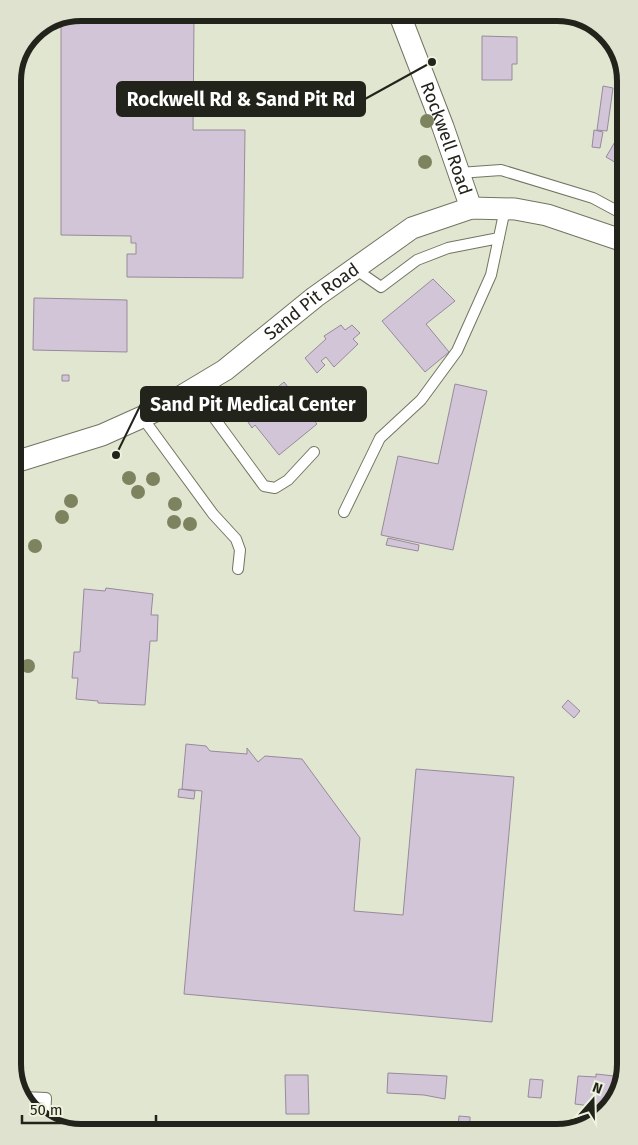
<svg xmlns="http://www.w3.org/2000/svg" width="638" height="1145" viewBox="0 0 638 1145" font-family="'Fira Sans',sans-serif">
	<rect width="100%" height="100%" fill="#e1e6d0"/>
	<path fill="#d2c5d7" stroke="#978a9c" d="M69 17 194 19 193 130H245L243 278 127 277V254H136V243H131V236L61 235V21Z
		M482 36 517 37V64H512V80H482Z
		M603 86 613 88 607 131 597 130Z
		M594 130 603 132 600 148 592 147Z
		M619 135H621V169L616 166 618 164 606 157Z
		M433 279 455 301 426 324 449 352 425 372 382 321Z
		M34 298 127 300V352L33 350Z
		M341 325 345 330 352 325 360 333 353 339 358 344 334 367 326 357 321 361 325 365 317 373 305 358 326 339 324 336Z
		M62 375H69V381H62Z
		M284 382 317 424 279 455 255 425 252 428 248 422 251 420 246 413Z
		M455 384 487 391 453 550 381 535 398 456 438 464Z
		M388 538 419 545 418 551 386 545Z
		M106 588 153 594 151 615H158L157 641H150L145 705 98 703V701L76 699 78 678H72L74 652H80L84 589 105 591Z
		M568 700 580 711 574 718 562 707Z
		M186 744 206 746 210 751 247 754V748L258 762 265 756 302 759 360 838 354 911 403 915 416 769 514 777 492 1022 184 994 202 791 182 789Z
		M179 789 195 791 194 799 178 797Z
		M388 1073 447 1076 445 1099 424 1095 387 1093Z
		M596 1074 623 1077 614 1102 607 1108 575 1104 578 1076 596 1077Z
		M285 1075H308L309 1114H286Z
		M530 1079 543 1080 541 1098 528 1097Z
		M459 1116 470 1117V1122L499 1124 498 1128H458Z"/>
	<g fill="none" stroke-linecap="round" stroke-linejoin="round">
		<g stroke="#717562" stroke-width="12">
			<path id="service" d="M459 173 501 170 593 198 621 213
				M355 269 381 287 417 260 448 248 499 238
				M193 389 264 486 275 488 288 480 314 452
				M142 417 213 514 236 539 240 550 238 569
				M344 512 380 438 421 400 457 351 491 275 505 209
				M23 1097 46 1098 45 1122"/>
		</g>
		<g stroke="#717562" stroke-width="23">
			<g id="minor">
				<path id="s1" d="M399 13 443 127 471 208"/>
				<path id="s2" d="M15 462 102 435 160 409 225 370 315 297 412 228 471 208 515 209 547 215 621 240"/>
			</g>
		</g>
		<use href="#service" stroke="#fff" stroke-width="10"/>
		<use href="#minor" stroke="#fff" stroke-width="21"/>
	</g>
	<g fill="#7d835e">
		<circle cx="427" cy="121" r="7"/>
		<circle cx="425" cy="162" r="7"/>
		<circle cx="129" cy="478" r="7"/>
		<circle cx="153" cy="479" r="7"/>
		<circle cx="138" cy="492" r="7"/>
		<circle cx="71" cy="501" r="7"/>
		<circle cx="175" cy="504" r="7"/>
		<circle cx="62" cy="517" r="7"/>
		<circle cx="174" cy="522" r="7"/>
		<circle cx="190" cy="524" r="7"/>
		<circle cx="35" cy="546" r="7"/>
		<circle cx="28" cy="666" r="7"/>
	</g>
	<g text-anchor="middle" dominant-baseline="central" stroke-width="4" stroke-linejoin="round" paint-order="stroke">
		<g font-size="18" fill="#22241c" stroke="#eef3dd">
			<text stroke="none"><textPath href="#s1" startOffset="134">Rockwell Road</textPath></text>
			<text stroke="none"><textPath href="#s2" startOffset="341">Sand Pit Road</textPath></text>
		</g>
	</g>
	<path d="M0 0H638V1145H0ZM81 21H557A60 60 0 0 1 617 81V1064A60 60 0 0 1 557 1124H81A60 60 0 0 1 21 1064V81A60 60 0 0 1 81 21Z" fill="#dee2ce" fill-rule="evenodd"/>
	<path fill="none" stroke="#22241c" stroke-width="6" d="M81 21H557A60 60 0 0 1 617 81V1064A60 60 0 0 1 557 1124H81A60 60 0 0 1 21 1064V81A60 60 0 0 1 81 21Z"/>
	<path fill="none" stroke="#22241c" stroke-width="2" d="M432 62L365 99M116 455L141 404"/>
	<g fill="#22241c" stroke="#eef3dd" stroke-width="2">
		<circle cx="432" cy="62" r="5"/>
		<circle cx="116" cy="455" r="5"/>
	</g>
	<g fill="#22241c" stroke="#22241c" stroke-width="2">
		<rect x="117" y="82" width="248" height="34" rx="5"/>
		<rect x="141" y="387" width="225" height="34" rx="5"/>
	</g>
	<g font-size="19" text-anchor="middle" font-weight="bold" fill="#fff">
		<text x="241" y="106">Rockwell Rd &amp; Sand Pit Rd</text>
		<text x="253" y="411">Sand Pit Medical Center</text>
	</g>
	<g transform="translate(593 1100) rotate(20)" stroke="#eef3dd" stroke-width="4" paint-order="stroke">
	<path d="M0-4L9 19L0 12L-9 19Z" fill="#22241c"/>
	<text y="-8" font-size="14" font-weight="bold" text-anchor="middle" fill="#22241c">N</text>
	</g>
	<path d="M22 1115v8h134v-8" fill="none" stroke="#22241c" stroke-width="2.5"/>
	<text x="30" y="1115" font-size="15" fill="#22241c" stroke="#eef3dd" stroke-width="4" paint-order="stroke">50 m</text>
</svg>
